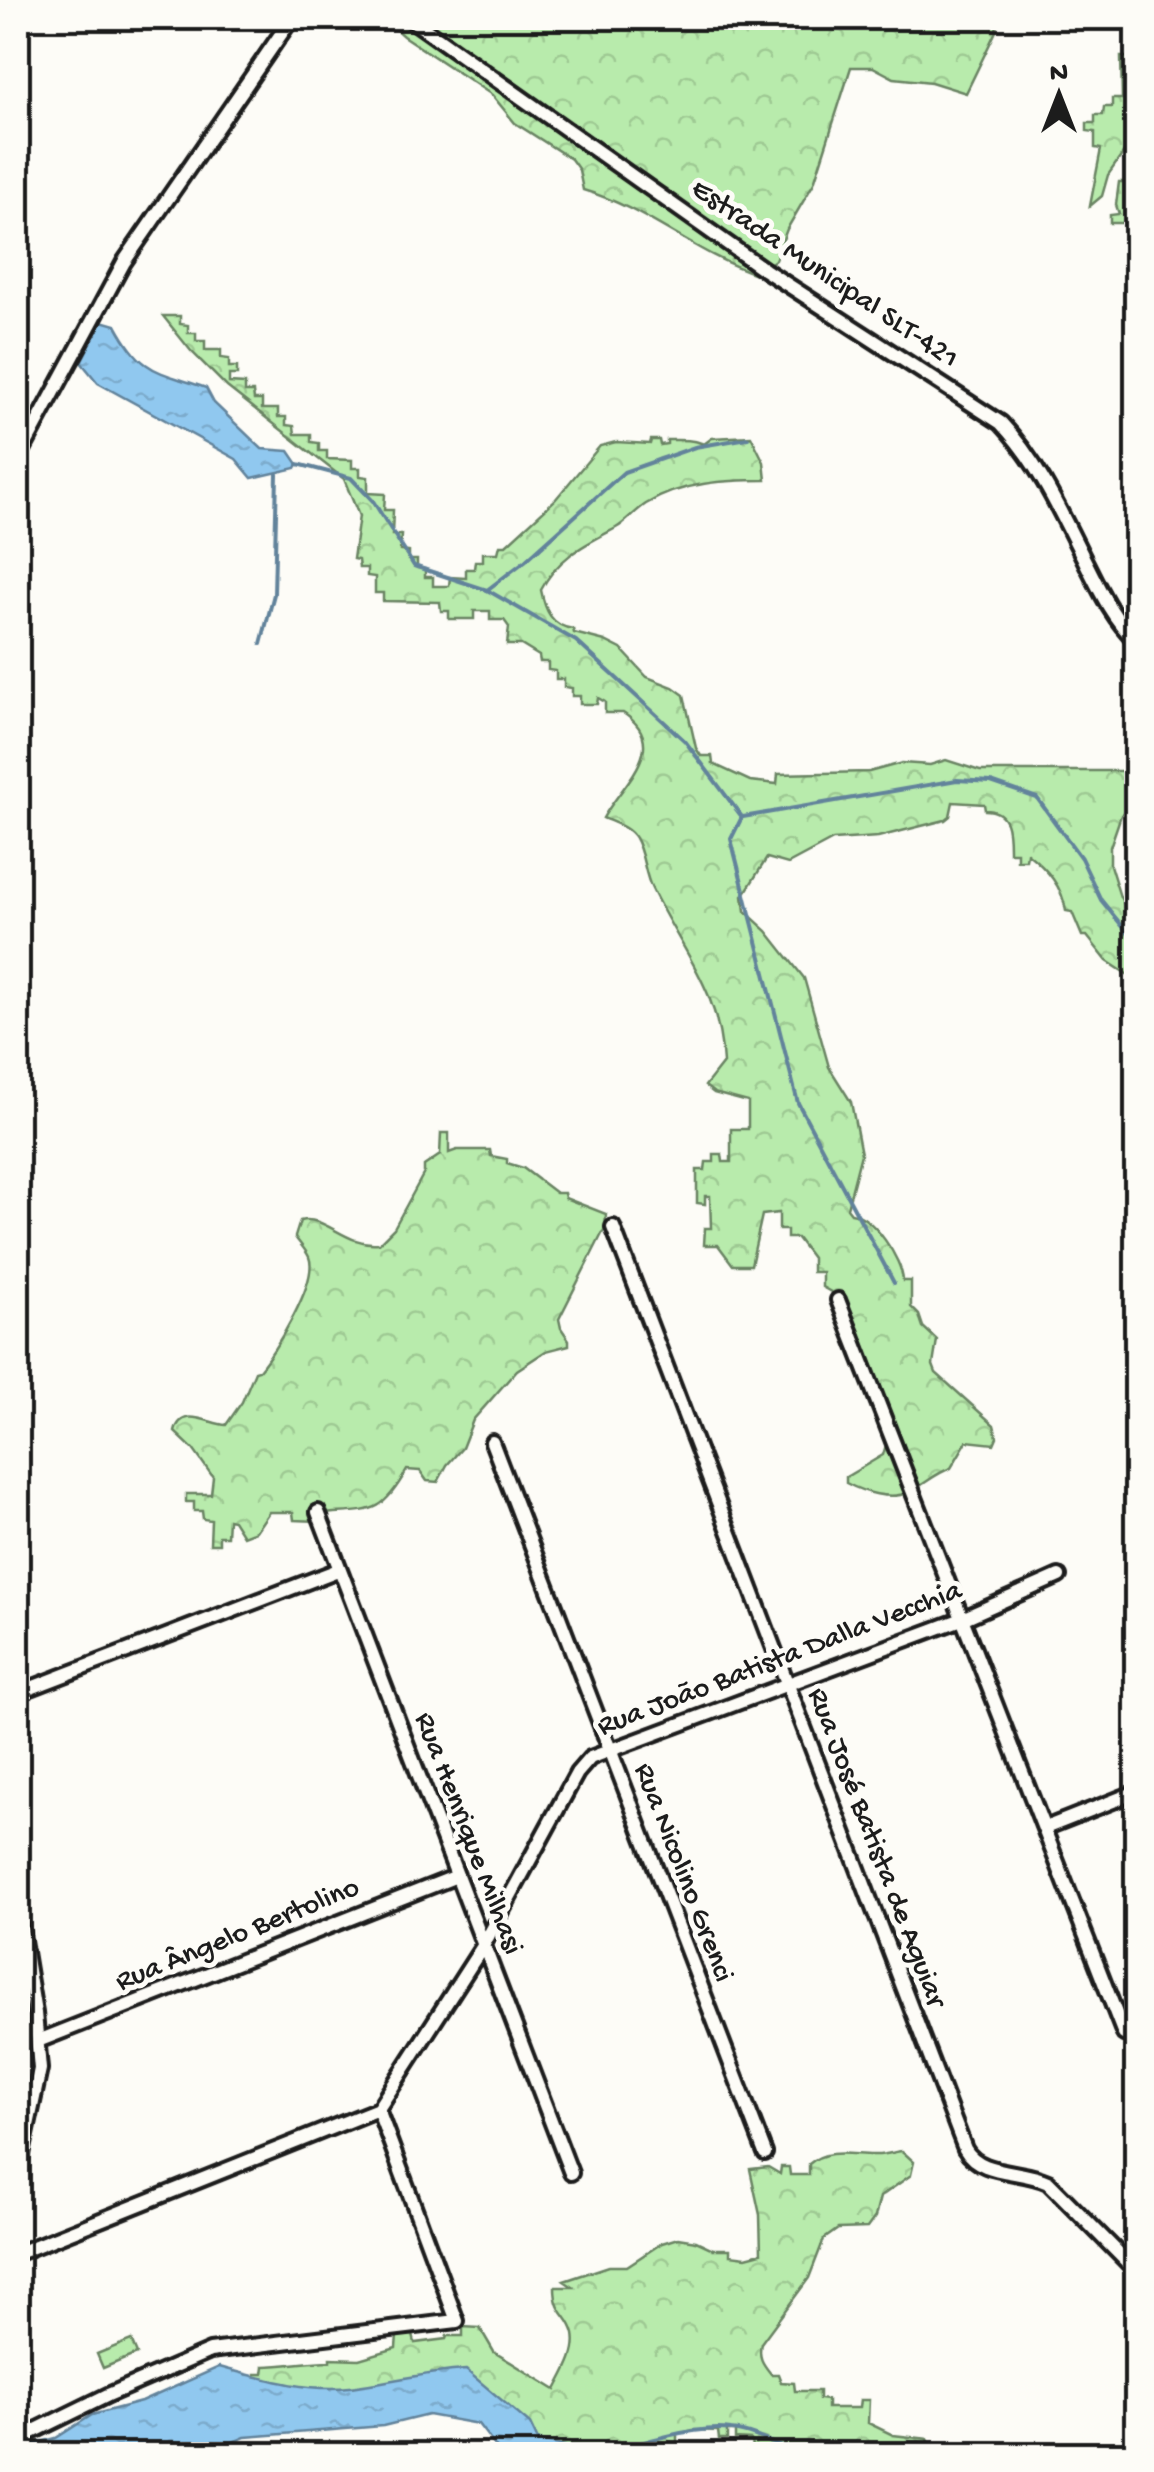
<svg xmlns="http://www.w3.org/2000/svg" width="1154" height="2472" viewBox="0 0 1154 2472" font-family="'Gochi Hand',sans-serif">
	<defs>
		<pattern id="forest-crowns" width="20" height="18" patternUnits="userSpaceOnUse" patternTransform="scale(2.5)"><rect width="20" height="18" fill="#b8ebac"/><path d="M2 6a3 3 0 1 1 6 0M12 15a3 3 0 1 1 6 0" fill="none" stroke="#9ec993"/></pattern>
		<pattern id="water-ripples" width="26" height="14" patternUnits="userSpaceOnUse" patternTransform="scale(2.5)"><rect width="26" height="14" fill="#90c8ef"/><path d="M2 4q2-2 4 0t4 0M15 11q2-2 4 0t4 0" fill="none" stroke="#7cabcc"/></pattern>
	</defs>
	<rect width="100%" height="100%" fill="#fdfcf7"/>
	<filter id="ink" filterUnits="userSpaceOnUse"><feTurbulence type="fractalNoise" baseFrequency=".01" numOctaves="2"/><feDisplacementMap in="SourceGraphic" scale="20" xChannelSelector="R" yChannelSelector="G"/><feConvolveMatrix kernelMatrix="1 2 1 2 8 2 1 2 1" color-interpolation-filters="sRGB"/></filter>
	<g filter="url(#ink)">
		<path fill="#b8ebac" stroke="#6a8464" stroke-width="2.5" d="M131 2340 137 2354 103 2368 97 2354Z"/>
		<path fill="url(#forest-crowns)" stroke="#6a8464" stroke-width="2.5" d="M383 18H998L996 31 966 93 931 82 894 78 873 67H851L814 183 787 229 775 260 756 274C695 254 646 208 583 190L579 170 571 159 515 123 492 95 403 36Z
			M1130 41H1136V135L1108 175 1102 196 1090 206 1101 149 1095 148V132L1087 131V123H1095V115H1103L1104 107H1112V99H1122L1121 57H1129Z
			M1136 173V240L1135 232H1127L1126 223H1110V215L1119 214 1116 205 1119 182H1127L1128 174Z
			M163 316H180V324L188 325V333H196V341H205V350H221V358L229 359V367H237V375H229V383L245 384V392H253L254 400H262V409H278V417H286V425L294 426 295 434H311V442L319 443V451H327V459L352 460V468H360V476L368 477V493L385 494 384 510H393L392 535H401L400 551 409 552V560H417V568L425 569V577H433V586H449L450 577 466 578V569H474L475 561H483V553H498L500 545H506L555 500 600 446 616 442 650 444 651 440H659L660 445 667 444V440C679 440 692 439 704 444L712 438 751 436 764 462 766 480C726 480 682 482 646 504 635 511 627 522 616 528 584 545 558 557 541 590 545 610 551 626 573 629L574 633 605 641 621 649 647 677 673 687 684 695 696 748 701 756H712L713 764 750 781 777 784 778 774 869 772 902 763 930 765 946 760 980 771H1122L1136 776V796L1121 815 1110 847V865L1120 897 1136 924V980L1107 961 1087 936H1082L1072 912 1066 911C1062 886 1048 870 1027 853L1026 860H1017V852H1009C1009 832 1010 810 985 810L984 804 953 802 950 816 945 820 878 837 833 840 788 864 767 858 743 896 745 911 767 931 804 978 829 1067 851 1102 861 1154 847 1208 851 1213C873 1216 902 1259 903 1281H911V1307L919 1315 923 1327 937 1340 933 1365 936 1373 994 1425 997 1437 994 1444 967 1441 951 1468C934 1474 924 1485 909 1492 890 1501 863 1492 846 1483V1477L883 1455 888 1438 840 1297 822 1287V1272H812V1258L797 1238H787V1230H779V1213L762 1215 751 1265H733L718 1245H704L705 1228H711L710 1196H705V1204L697 1203V1170H705L706 1162H714V1154H722L723 1162H731V1129H748V1102L714 1093 705 1086 723 1063C719 988 684 955 652 889 644 873 644 853 635 838 629 827 614 823 603 818 621 785 673 745 623 713H605V702L598 698 597 704H580V696H572V688L564 687V679H556V671L548 670V662H540L539 656 521 645H507L509 627 504 620H490V611H474V619H449V611H441L440 602 383 601V593H375V577L367 576V568H359L358 560 353 559 359 516 344 479 227 387 191 351Z
			M441 1133H449V1153L457 1150H490L491 1156 507 1159V1163L523 1168 556 1193H564L565 1198 606 1214 605 1228 559 1319 561 1328 569 1340V1345L546 1351 517 1370 473 1420 462 1448 447 1465 438 1482 427 1481 420 1471 407 1470C381 1516 372 1510 322 1514L319 1521 294 1520 293 1512H269L256 1531 243 1536 233 1520 228 1519 227 1536H219V1544H210L211 1520 203 1519 202 1511H194V1502H186V1494H211L213 1477 193 1449 175 1432C181 1405 209 1424 226 1425L242 1402 255 1371 259 1370C275 1351 319 1281 309 1257 306 1250 299 1243 295 1237L300 1221C325 1214 346 1247 379 1243L394 1228 424 1173V1166L440 1155Z
			M902 2151 914 2162 911 2175 880 2197 875 2217 867 2228 838 2229 824 2239 809 2278 761 2343C758 2357 762 2363 771 2374H778L781 2382 794 2383 795 2391H819V2399L827 2400V2408H859L860 2400H869L868 2423 893 2435 928 2439 933 2454H760V2448H752L751 2440 735 2439V2431H727V2439H719L718 2431 693 2430 677 2434V2454H525L505 2420 255 2390V2374H263L264 2366C286 2366 307 2361 330 2361V2358L359 2359 396 2348 397 2335H413L415 2343 446 2339 447 2336H463V2327L480 2328 494 2352 556 2390C564 2374 578 2353 574 2334 569 2314 555 2315 555 2287H573L564 2281 609 2266H627L662 2243 678 2238 696 2241 713 2249H730V2255L746 2257 761 2253 760 2215 750 2169 768 2167 780 2174 781 2167H789L790 2175H809V2164C828 2147 854 2156 876 2155 885 2155 894 2152 902 2151Z"/>
		<path fill="url(#water-ripples)" stroke="#62839b" stroke-width="2.5" d="M102 321 116 325C143 375 156 370 206 388L214 403 262 449 289 451 298 464 296 468 252 478 236 459 98 383 81 362Z
			M219 2367C261 2378 307 2392 350 2387 389 2382 426 2372 466 2370L530 2424 538 2441 609 2454H501L478 2424 428 2415 383 2426 245 2437 205 2454H18V2448L56 2438 92 2415 141 2402Z"/>
		<g fill="none" stroke-linecap="round" stroke-linejoin="round">
			<path stroke="#62839b" stroke-width="4" d="M298 464 351 478 373 501 414 566 487 590 576 641 685 741 742 817 731 839 798 1103 894 1283
				M487 590 525 561 624 472 695 447 748 438
				M261 644 274 594 277 474
				M743 817 957 780 991 782 1037 798 1081 858 1101 900 1132 938
				M608 2454C639 2442 698 2425 731 2430 753 2432 777 2446 798 2454"/>
			<g stroke="#1c1c1c" stroke-width="20">
				<path id="minor" d="M409 18 765 270 1001 423C1039 463 1062 515 1086 563 1100 591 1113 619 1136 641
					M18 459 124 262 292 18
					M613 1227 965 2149C980 2176 1022 2169 1048 2182L1136 2271
					M838 1300 1124 2034
					M492 1442 765 2153
					M318 1512 571 2173
					M18 1693 338 1570
					M1045 1828 1136 1792
					M18 1910 35 2013 40 2069 18 2173
					M38 2041 457 1876
					M18 2253 378 2109 483 1946 577 1773 590 1758 962 1619 1059 1576
					M18 2439 108 2395 210 2351 457 2321 378 2109"/>
			</g>
			<use href="#minor" stroke="#fdfcf7" stroke-width="12"/>
		</g>
	</g>
	<g text-anchor="middle" dominant-baseline="central" stroke-width="10" stroke-linejoin="round" paint-order="stroke">
		<g font-size="30" fill="#1c1c1c" stroke="#fdfcf7">
			<text transform="translate(824 275) rotate(34)">Estrada Municipal SLT-421</text>
			<text transform="translate(780 1660) rotate(-21)">Rua João Batista Dalla Vecchia</text>
			<text transform="translate(467 1834) rotate(69)">Rua Henrique Milhasi</text>
			<text transform="translate(875 1848) rotate(69)">Rua José Batista de Aguiar</text>
			<text transform="translate(682 1873) rotate(69)">Rua Nicolino Grenci</text>
			<text transform="translate(238 1936) rotate(-22)">Rua Ângelo Bertolino</text>
		</g>
	</g>
	<rect width="1154" height="2472" fill="none" stroke="#fdfcf7" stroke-width="60"/>
	<rect x="30" y="30" width="1094" height="2412" fill="none" stroke="#1c1c1c" stroke-width="4" filter="url(#ink)"/>
	<g transform="translate(1059 95)" stroke="#fdfcf7" stroke-width="8" paint-order="stroke">
	<path d="M0-8L18 38L0 25L-18 38Z" fill="#1c1c1c"/>
	<text y="-15" font-size="28" font-weight="bold" text-anchor="middle" fill="#1c1c1c">N</text>
	</g>
</svg>
